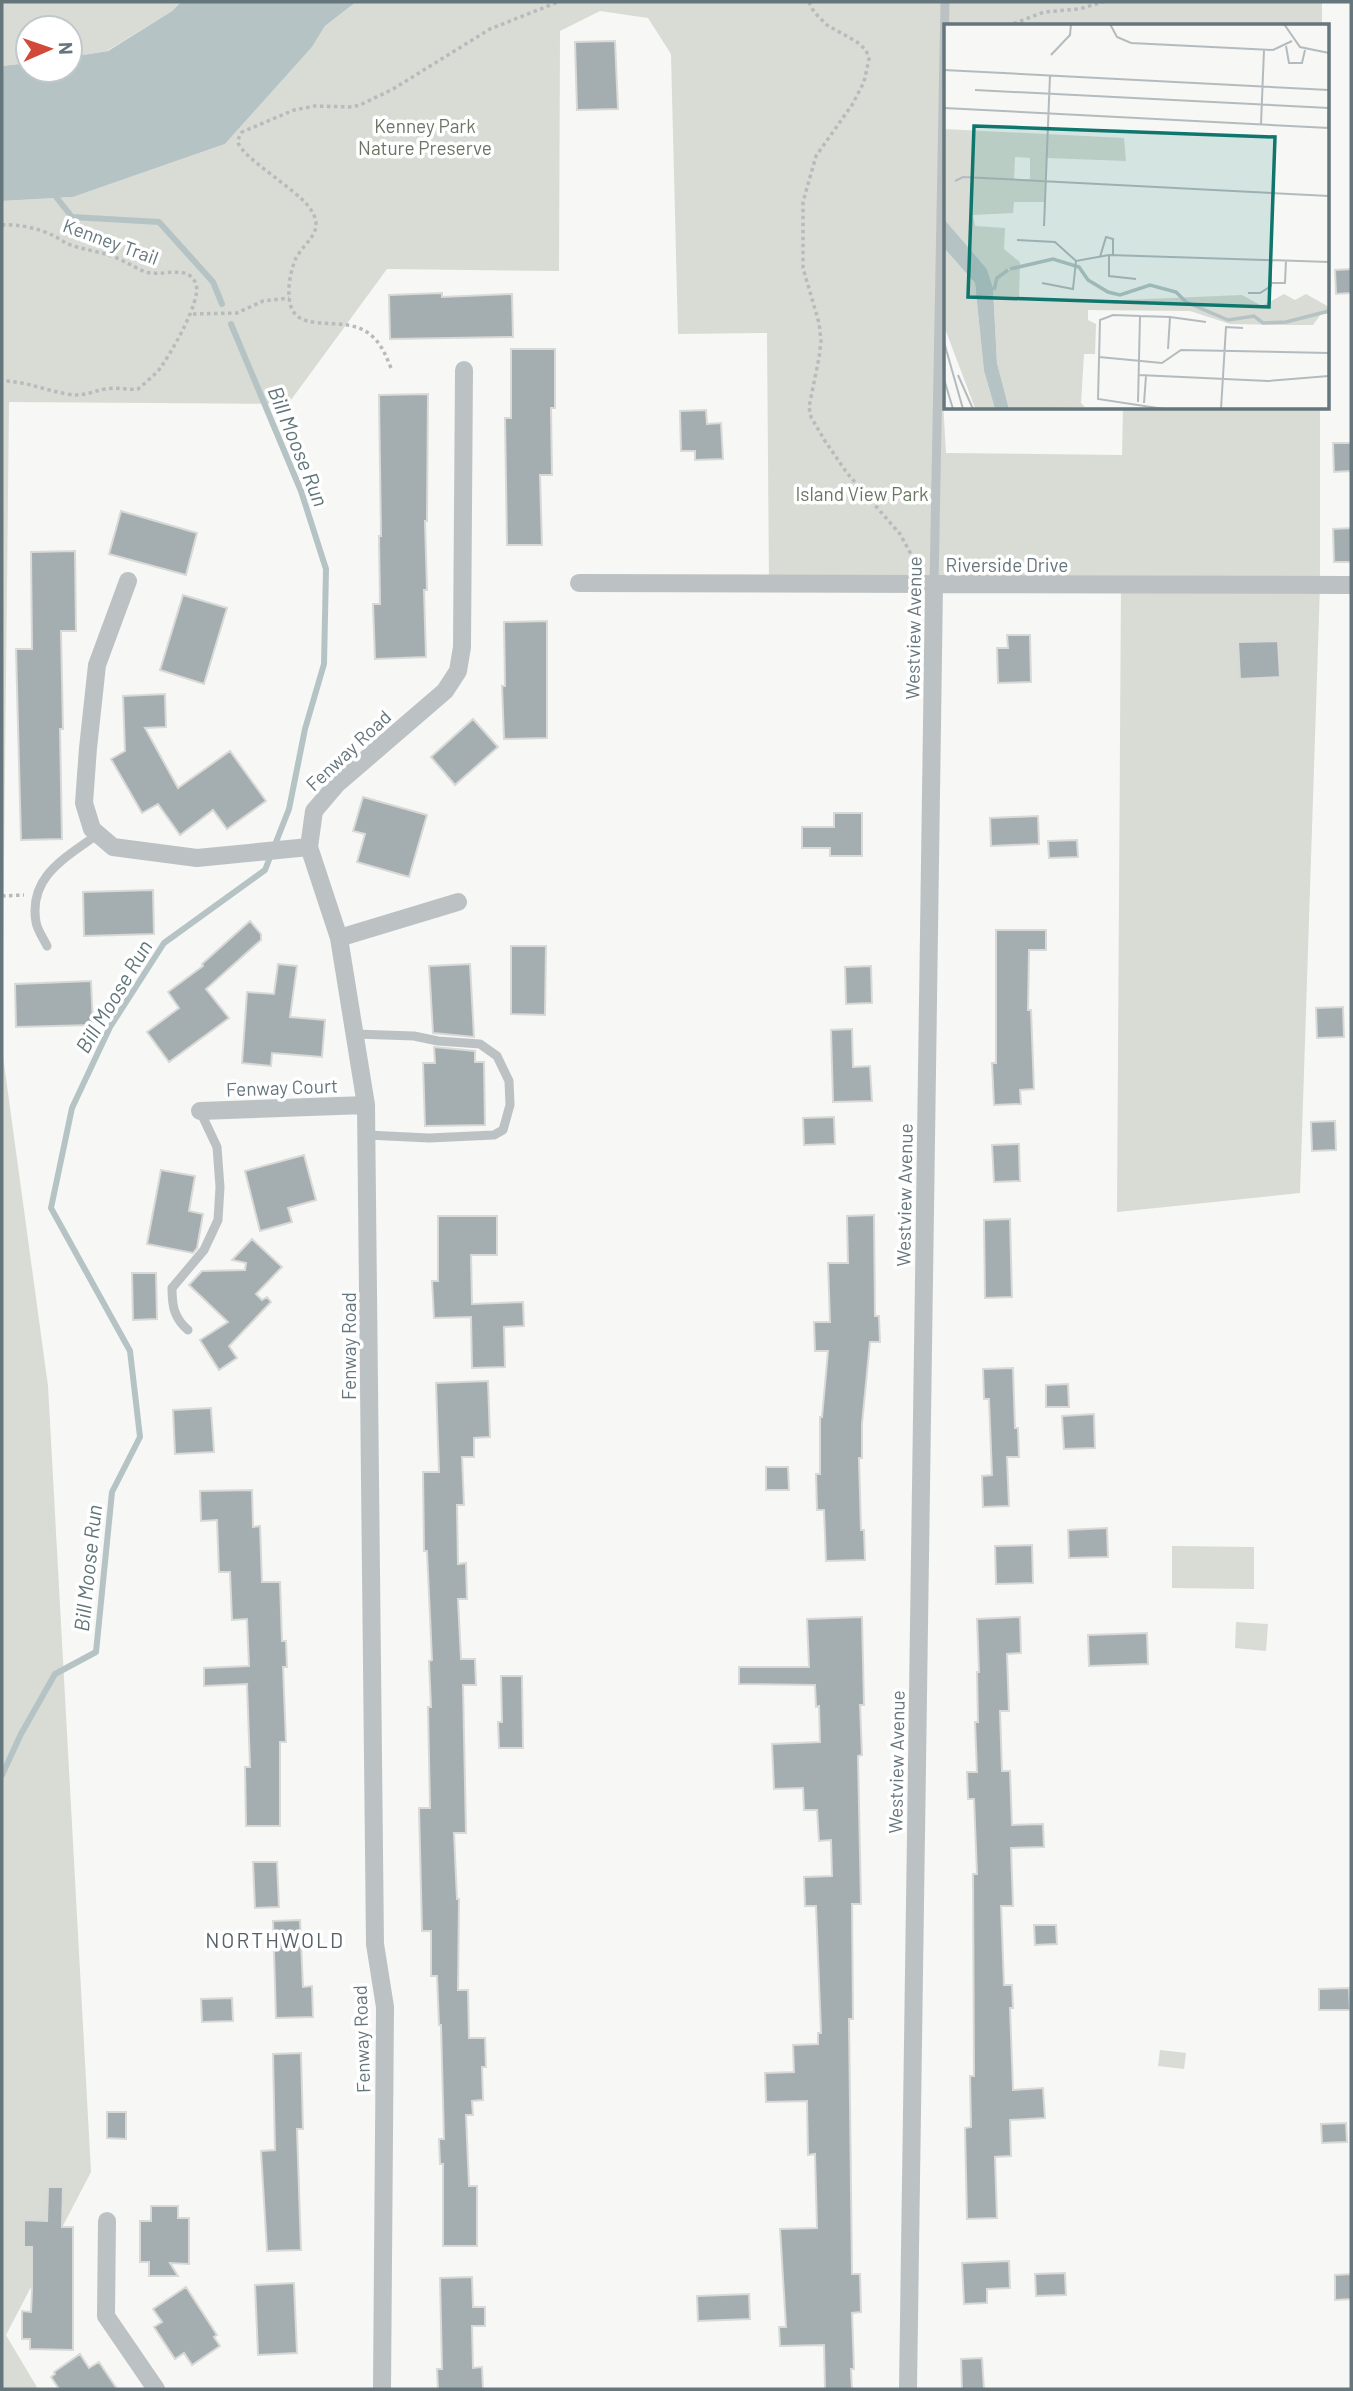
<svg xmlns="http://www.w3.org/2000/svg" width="1353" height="2391" viewBox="0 0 1353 2391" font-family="Barlow,sans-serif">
	<rect width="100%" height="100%" fill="#f7f7f5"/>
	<path fill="#d8dcd4" d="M2 2H181L172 11 107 51 70 57V28H28V63L2 66Z
		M356 2H1322V26H945V332H939L946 453 1122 455 1123 408H1320V585L1300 1193 1117 1212 1121 585 769 584 767 333 678 334 671 54 648 18 600 11 560 31 559 271 387 269 288 404 9 402 2 1049 48 1386 91 2172 6 2335 38 2389H2V201L73 197 225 144 312 47 325 26Z
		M1172 1546 1254 1547V1589L1172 1588Z
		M1236 1622 1268 1624 1266 1651 1235 1648Z
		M1160 2050 1186 2053 1184 2069 1158 2066Z"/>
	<path fill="#b6c3c5" d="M181 2H356L325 26 312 47 225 144 73 197 2 201V66L28 63V70H70V57L108 51 172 11Z"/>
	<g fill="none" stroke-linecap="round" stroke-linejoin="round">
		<path stroke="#b6c3c5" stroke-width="6" d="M53 193 72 217 159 222 213 282 222 304
			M2 1775 21 1734 55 1674 96 1652 112 1492 140 1437 130 1351 51 1208 72 1108 110 1027 164 943 265 870 289 809 305 729 324 664 326 569 301 491 231 324"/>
	</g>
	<path fill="#a4aeb1" stroke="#d9d9d7" stroke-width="2" d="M615 41 618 109 577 110 575 42Z
		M1351 269V293L1336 294 1335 270Z
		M442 293V297L512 294 513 337 390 339 389 295Z
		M511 349H555V408H551L552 475H540L542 545H507L505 418H511Z
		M428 394 427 521H425L427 590H424L426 657 375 659 373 604H380L379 536H381L379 395Z
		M706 410 707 424 721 423 723 459 695 460V451H681L680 411Z
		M1333 443H1351V471L1334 472Z
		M121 511 197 533 186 575 109 554Z
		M1351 528V562H1334L1333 529Z
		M75 551 76 631H61L63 729H60L62 839 21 840 16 649H32L31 552Z
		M183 595 227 608 204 684 160 670Z
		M547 621V738L504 739 502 686H505L504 622Z
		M1007 635H1030L1031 682 998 683 997 648H1008Z
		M1278 641 1280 677 1240 679 1238 642Z
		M165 694 166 727 145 728 178 788 230 751 266 801 227 829 213 810 180 835 158 804 142 813 111 759 125 751 123 696Z
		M473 719 498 747 455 785 431 757Z
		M363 797 427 815 409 877 357 862 365 834 353 831Z
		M834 813H862V856H830V848H802V827H834Z
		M1038 816 1039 844 991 846 990 818Z
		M1077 840 1078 857 1049 858 1048 841Z
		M153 890 154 934 84 936 83 892Z
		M250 921 261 934V940L206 989 229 1018 169 1062 147 1032 179 1008 168 992 203 966 202 964Z
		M996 930H1046V950H1029L1028 1010H1031L1034 1089 1020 1090 1021 1104 994 1105 992 1063H996Z
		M511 946H546L545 1015 511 1014Z
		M278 964 297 966 290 1017 325 1020 322 1057 272 1053 271 1066 242 1063 247 992 274 994Z
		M470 964 474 1037 433 1033 429 966Z
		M871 966 872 1003 846 1004 845 967Z
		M91 981 93 1025 16 1027 15 984Z
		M1343 1007 1344 1037 1317 1038 1316 1008Z
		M852 1029 853 1067 870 1066 872 1101 833 1102 831 1030Z
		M434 1047 475 1051V1062H484L485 1125 425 1126 423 1063H435Z
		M834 1117 835 1144 804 1145 803 1118Z
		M1335 1121 1336 1150 1312 1151 1311 1122Z
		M1019 1144 1020 1181 994 1182 992 1145Z
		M304 1155 316 1200 288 1208 292 1222 260 1231 245 1171Z
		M161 1170 195 1176 189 1211 203 1214 197 1248 193 1253 147 1244Z
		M874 1215 875 1316H879L880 1342H870L862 1424V1458H859L861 1530H864L865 1560 826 1561 824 1510H817L816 1474H820V1417H822L828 1351H815L814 1322H830L828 1263H848L847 1216Z
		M438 1216H497V1255H471L472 1304 523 1302 524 1326 504 1327 505 1367 472 1368 471 1317 434 1318 432 1281H438Z
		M1010 1219 1012 1297 985 1298 984 1220Z
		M252 1239 282 1267 256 1294 262 1300 267 1297 271 1302 229 1346 237 1358 219 1370 200 1340 228 1322 189 1285 202 1271 245 1270 246 1263 232 1260Z
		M132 1273H156L157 1319 133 1320Z
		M1013 1368 1015 1428H1018L1019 1457H1007L1009 1506 983 1507 982 1476 992 1475 989 1399H984L983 1369Z
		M488 1381 490 1437 474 1438V1457H462L464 1505H457L458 1564 466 1563 467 1599H458L461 1659H475L476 1685H463L466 1833H454L457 1899H459L458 1990H468L469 2038H485L486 2067H482L483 2100 472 2101 473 2115H466L469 2186H477V2246H443V2164H440L439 2139H444L441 2025H439L437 1976H431V1931H422L419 1808H430L428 1707H431L429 1661 432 1660 427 1551H424L423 1472H439L436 1383Z
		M1068 1384 1069 1407H1046V1385Z
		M211 1408 214 1452 175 1454 173 1410Z
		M1094 1414 1095 1448 1064 1449 1062 1416Z
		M766 1467H788L789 1490H766Z
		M252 1490 253 1527 260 1526 262 1582H280L282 1641H286L287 1667H283L286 1742H280V1826H246L245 1767H250L247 1684 204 1686V1668L249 1666 247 1619 232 1620 230 1572H219L217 1520 201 1521 200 1491Z
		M1107 1528 1108 1557 1069 1558 1068 1530Z
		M1032 1545 1033 1583 996 1584 995 1546Z
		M862 1617 864 1705H860L862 1755 858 1756 861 1904H852L853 2019H849L852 2274H860L861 2312 852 2313 854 2369H851L852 2389H825L824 2345 780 2346 779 2327H786L780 2229 817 2228 815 2154 808 2155 807 2101 766 2102 765 2073 794 2072 793 2045 818 2044V2033H821L816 1906H805L804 1877 832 1876 831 1840 819 1841 817 1810H804L803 1788 774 1789 772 1744 820 1742 819 1706 816 1707 815 1685 739 1684V1667H809L807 1619Z
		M1020 1617 1021 1653 1007 1654 1009 1711H1000L1002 1771H1010L1012 1825 1043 1824 1044 1847 1011 1848 1013 1906H1001L1004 1985H1012L1013 2008H1010L1013 2090 1043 2088 1045 2118 1010 2120 1011 2156 995 2157 997 2218 967 2219 965 2128 971 2127 970 2076H974L973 1874H977L974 1799H968L967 1772H977L975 1722H978L977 1672H979L977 1619Z
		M1147 1633 1148 1664 1089 1666 1088 1635Z
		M501 1676H522L523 1748H499L498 1722H502Z
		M253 1862H277L279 1907 255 1908Z
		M300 1920 303 1987 312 1986 313 2017 276 2018 273 1921Z
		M1034 1925H1056L1057 1944 1035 1945Z
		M1349 1988 1350 2010H1319V1989Z
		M232 1998 233 2021 202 2022 201 1999Z
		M301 2053 303 2129H297L301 2250 267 2251 261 2151 275 2150 273 2054Z
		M107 2112H126V2139L107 2138Z
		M1346 2123 1347 2142 1322 2143 1321 2124Z
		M48 2187H63L62 2227H73V2350L30 2349V2339H22V2311L31 2312 32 2290V2247H24V2220L47 2221Z
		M151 2206H178V2218H189V2264L170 2263 178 2276H149V2262H140V2221H151Z
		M1009 2261 1010 2288 987 2289V2303L964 2304 962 2263Z
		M1065 2273 1066 2295 1036 2296 1035 2274Z
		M1351 2274V2299L1335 2300V2275Z
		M472 2277 473 2307H485V2326H472L473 2368 482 2367 483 2389H438L437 2369H442L440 2278Z
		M294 2283 297 2353 258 2355 255 2285Z
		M186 2287 217 2335 214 2337 220 2346 192 2365 184 2353 175 2359 154 2327 162 2322 153 2309Z
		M749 2294 750 2319 698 2321 697 2296Z
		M80 2354 89 2368 99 2362 117 2389H59L51 2377 55 2374 54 2372Z
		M982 2358 984 2389H962L961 2359Z"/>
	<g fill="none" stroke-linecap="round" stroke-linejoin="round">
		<path stroke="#b7bbbd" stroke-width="3.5" stroke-dasharray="3.5 3.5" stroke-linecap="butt" d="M809 2 814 12 827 25 857 42 866 50 869 59 864 82 852 105 816 156 803 202V268L819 323 821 341 819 358 809 407 811 417 825 441 847 473 900 534 917 565
			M1007 26 1044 12 1079 9 1103 2
			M2 225C18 224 39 228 54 236 59 238 63 242 68 244 81 249 96 251 109 255 121 259 132 266 143 271 160 279 187 262 196 284 202 301 169 357 158 371 152 377 145 383 138 389 127 390 116 387 105 389 91 392 82 397 67 394 44 390 25 381 2 381
			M193 314 237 313 263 301 289 298
			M391 368C386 356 382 345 372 336 349 314 306 333 293 311 285 298 290 271 296 258 306 240 327 231 309 207 297 190 240 156 238 142 238 138 240 136 242 132L294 110 315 106 352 107 360 105 393 89 490 29 558 2
			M2 896 24 895"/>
		<path stroke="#bcc2c4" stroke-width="9" d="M934 585 945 2
			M47 946C44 939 37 930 36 922 28 876 67 857 98 834
			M355 1034 414 1036 438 1041 480 1044 497 1056 509 1081 510 1105 503 1130 494 1135 429 1138 367 1135
			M188 1330C174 1318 172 1306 172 1288L204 1250 218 1220 220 1187 217 1147 200 1111"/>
		<path stroke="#bcc2c4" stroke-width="18" d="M128 581 97 665 88 748 84 803 92 829 113 847 197 858 309 847
			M579 583 1351 585
			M339 938 458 902
			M200 1111 366 1105
			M107 2221 106 2316 156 2389
			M382 2389 385 2007 375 1944 366 1105 339 938 309 847 314 811 337 784 445 691 458 671 462 647 464 370
			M908 2389 934 585"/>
	</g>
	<g text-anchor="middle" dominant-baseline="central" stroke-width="7" stroke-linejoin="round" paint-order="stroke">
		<g font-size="19" fill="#697663" stroke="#fff">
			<text x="425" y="125">Kenney Park<tspan x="425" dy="22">Nature Preserve</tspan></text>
			<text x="862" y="493">Island View Park</text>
		</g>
		<g font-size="19" fill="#65767d" stroke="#fff">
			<text transform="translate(111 241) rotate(20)">Kenney Trail</text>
			<text x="1007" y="564">Riverside Drive</text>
			<text transform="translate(913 628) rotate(-89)">Westview Avenue</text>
			<text transform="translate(348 750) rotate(-43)">Fenway Road</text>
			<text transform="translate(282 1087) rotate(-2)">Fenway Court</text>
			<text transform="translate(904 1195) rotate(-89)">Westview Avenue</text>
			<text transform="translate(348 1346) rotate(-90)">Fenway Road</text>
			<text transform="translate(896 1762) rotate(-89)">Westview Avenue</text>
			<text transform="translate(361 2039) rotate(-92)">Fenway Road</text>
		</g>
		<g font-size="21" font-style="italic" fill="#607578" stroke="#fff">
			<text transform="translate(299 446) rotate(68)">Bill Moose Run</text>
			<text transform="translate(113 996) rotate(-59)">Bill Moose Run</text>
			<text transform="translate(87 1568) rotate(-84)">Bill Moose Run</text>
		</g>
		<g font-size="21" letter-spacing="2" fill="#566369" stroke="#fff">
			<text x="275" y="1939">NORTHWOLD</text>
		</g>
	</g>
	<g transform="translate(944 24)">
		<rect width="385" height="385" fill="#f7f7f5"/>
		<path d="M0 105 180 114 182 137 103 134 101 178H70L69 189 29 191 31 202 61 204 60 225 76 238 75 273 156 277 298 271 318 282 340 270 351 276 362 270 385 283V290H377L369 301H349L286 300 246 287 144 286V296L152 300 151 330H140L137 379 141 383 65 385 53 339 49 264 43 245 0 195ZM71 133 86 134V155L70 156ZM0 224 31 259 40 347 51 385 31 384 0 302Z" fill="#d8dcd4" fill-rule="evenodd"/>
		<path d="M0 195 43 245 49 264 53 339 65 385H51L40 347 31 259 0 224Z" fill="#b6c3c5"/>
		<path fill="none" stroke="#b6c3c5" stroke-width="3.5" d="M66 245 109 235 135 243 144 256 164 268 176 271 206 261 232 268 242 278 284 296 310 292 319 299 342 298 385 287M50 266 53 254 64 246"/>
		<path fill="none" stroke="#b4bbbe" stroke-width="2" d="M166 0 173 13 187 19 329 26 348 17M340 0 356 23 385 29M342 22 345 39H358L361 26M107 31 126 11 127 0M0 46 385 66M31 66 385 84M0 84 385 104M317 100 320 26M384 104 385 78M11 157 19 153 385 172M100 202 106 51M73 216 111 218 132 237 165 231 385 238M165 231V252L192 255M156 233 162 213 169 215V231M98 259 129 265 132 237M328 259H341L342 236M304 269H316L327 262V235M196 292 169 291 156 296 154 375 220 385M226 293 262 298M0 318 19 385M155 333 218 339 237 326 385 329M14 351 29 385M195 351 324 357 385 352M0 355 9 385M194 378 196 292 226 293 224 325M200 379 202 352M277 385 282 303 299 304"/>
		<path fill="#0f766e" fill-opacity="0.15" stroke="#0f766e" stroke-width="3.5" d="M30 102 331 113 325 283 24 273Z"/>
		<rect width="385" height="385" fill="none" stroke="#65767d" stroke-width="3.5"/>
	</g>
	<rect width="1353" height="2391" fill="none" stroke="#65767d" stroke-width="7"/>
	<g transform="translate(49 49) rotate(88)"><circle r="33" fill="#ffffff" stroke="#c1c8cb" stroke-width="2"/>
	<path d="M0-5L12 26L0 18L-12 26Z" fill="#d34939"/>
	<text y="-10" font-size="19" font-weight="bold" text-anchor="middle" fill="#65767d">N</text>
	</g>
</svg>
